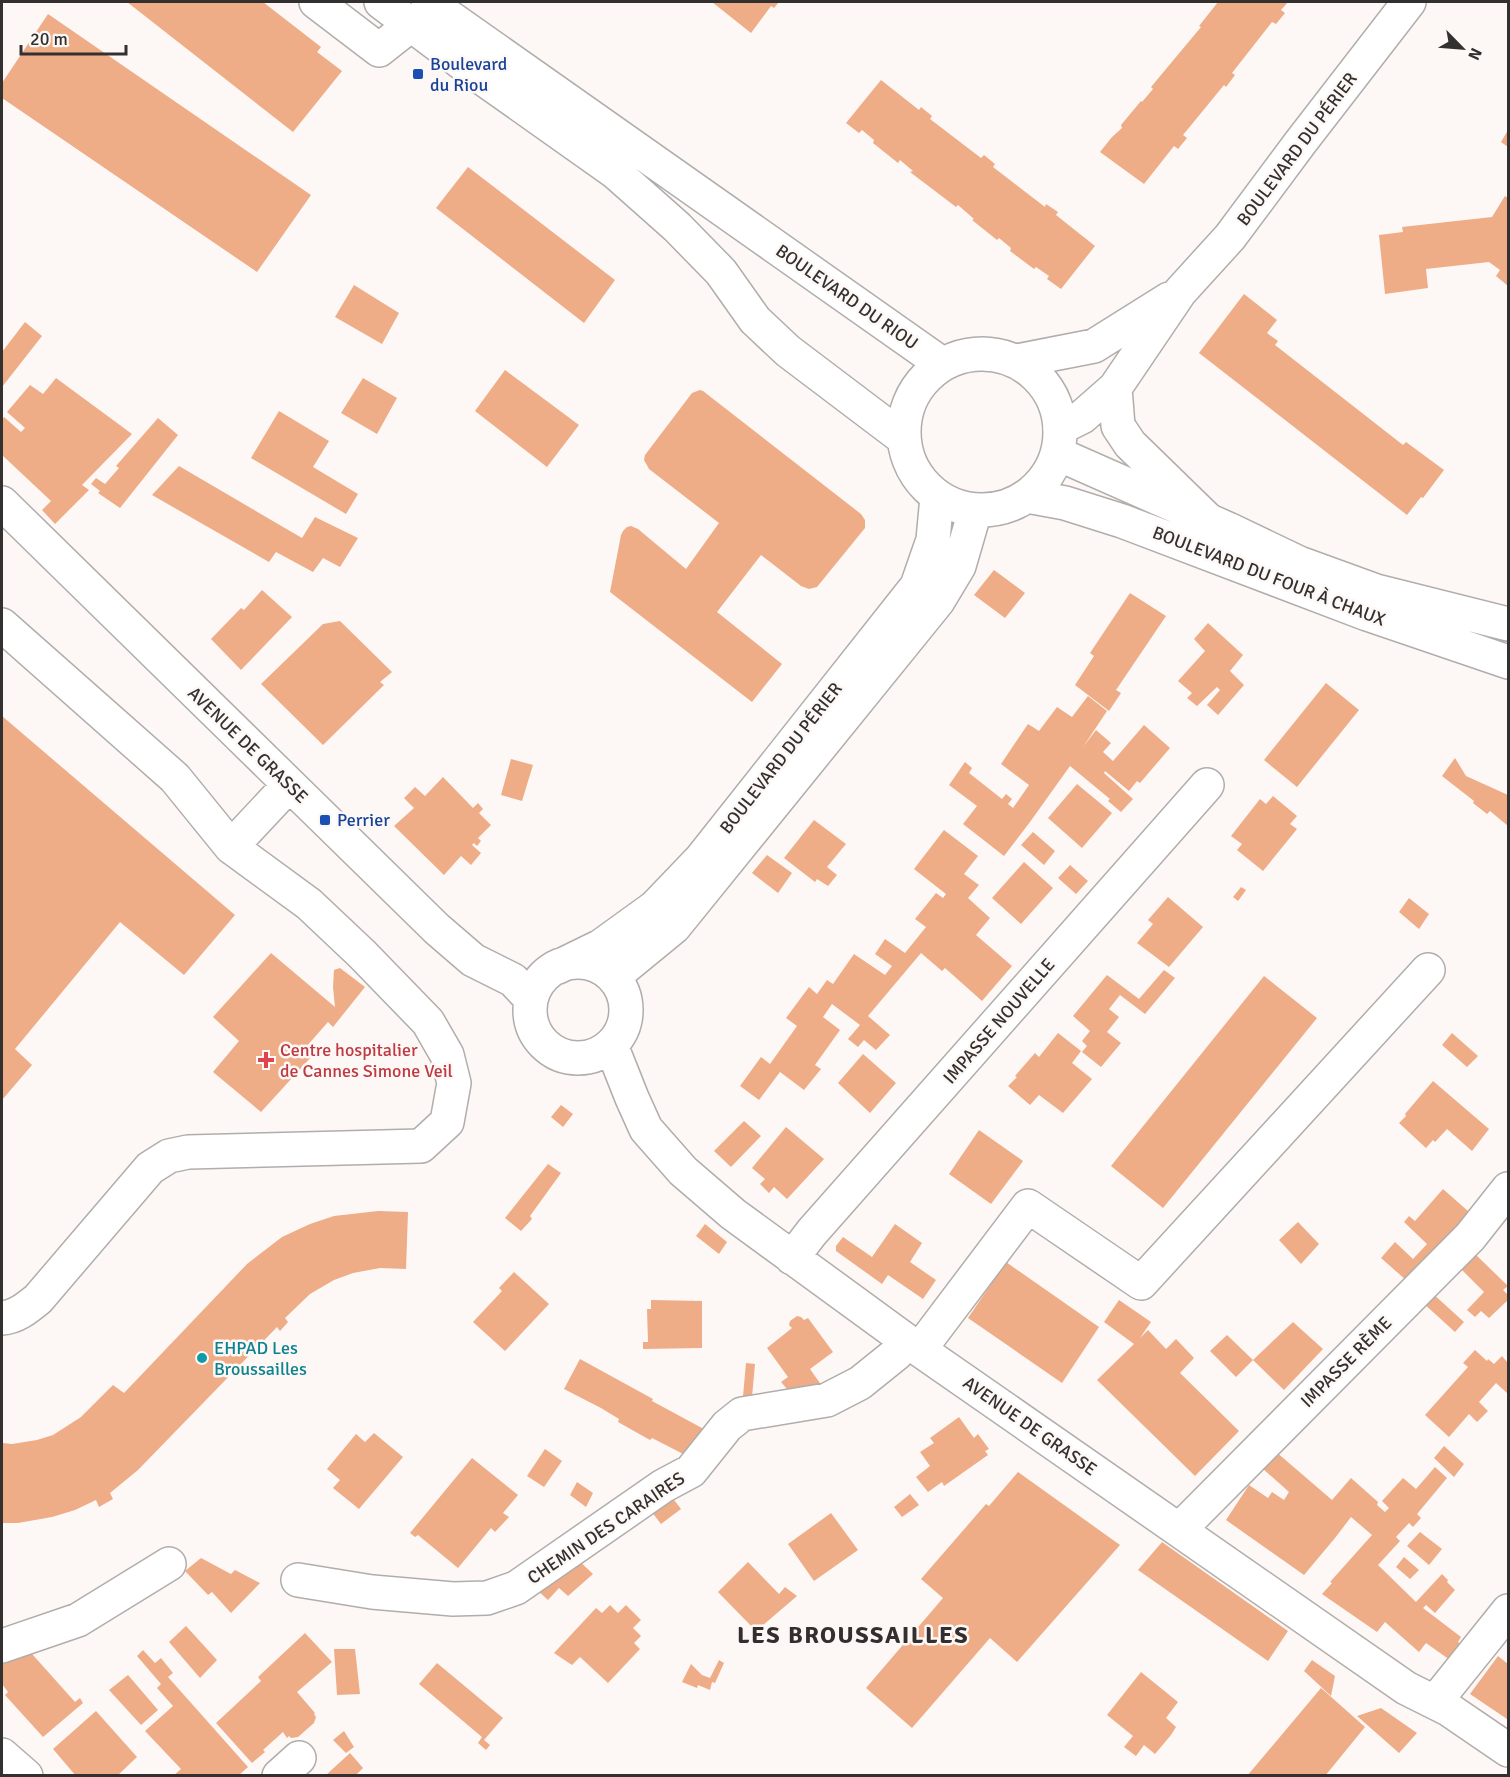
<svg xmlns="http://www.w3.org/2000/svg" width="1510" height="1777" viewBox="0 0 1510 1777" font-family="Signika,sans-serif">
	<rect width="100%" height="100%" fill="#fdf8f5"/>
	<path fill="#eeac87" d="M127 2H263L321 47 317 52 342 71 293 132Z
		M712 2H779L774 8 771 6 751 33Z
		M1218 2H1288L1281 10 1285 13 1276 24 1272 22 1232 73 1235 75 1226 87 1224 85 1183 135 1187 138 1178 149 1174 146 1144 184 1100 152 1112 137 1122 128 1121 125 1141 101 1142 102 1153 89 1151 87 1201 27 1199 26Z
		M48 14 311 195 257 272 2 98V83Z
		M881 80 919 110 921 107 932 116 930 119 981 158 984 155 995 164 993 167 1045 207 1046 204 1058 212 1056 215 1095 246 1061 289 1047 279 1049 276 1036 267 1034 269 1010 251 1011 248 999 238 997 240 972 220 974 219 958 205 956 207 910 172 913 171 900 160 898 163 873 143 874 140 862 130 859 133 846 123Z
		M1508 130V147L1501 142Z
		M468 167 615 280 584 323 436 208Z
		M1505 196 1508 198V286L1496 276 1500 270 1489 262 1426 269 1428 288 1385 294 1379 235 1403 232 1402 227 1492 217Z
		M354 285 399 313 382 344 335 317Z
		M1244 294 1277 320 1267 333 1278 341 1275 345 1403 445 1406 442 1444 470 1423 498 1421 497 1407 515 1199 353Z
		M25 322 42 336 2 387V352Z
		M505 370 579 425 547 467 475 411Z
		M56 378 132 434 82 485 89 490 55 524 42 510 51 501 2 455V420L4 417 21 432 25 428 7 412 30 385 43 394Z
		M363 378 397 398 377 434 341 413Z
		M700 390 703 391 861 514 865 520V528L817 587 809 589 801 586 761 555 717 612 782 664 752 702 610 592 621 535 623 531 627 527 631 526 638 529 686 569 719 523 649 469 644 460 645 455 692 393Z
		M279 411 329 441 313 467 358 494 346 514 251 458Z
		M158 418 178 435 120 508 98 493 100 491 91 484 96 478 105 484 119 468 116 466Z
		M179 466 302 538 315 517 358 538 340 567 323 558 313 572 276 552 269 562 152 495Z
		M994 570 1025 593 1005 618 974 595Z
		M262 590 292 617 241 670 211 639 241 608 244 610Z
		M1130 593 1166 616 1116 690 1121 693 1109 711 1075 685 1094 656 1090 653Z
		M340 621 392 672 380 682 384 685 323 745 261 684 323 624Z
		M1208 623 1243 655 1230 671 1244 685 1218 715 1207 705 1220 690 1217 687 1197 706 1187 698 1192 693 1178 681 1205 651 1194 639Z
		M1326 683 1359 710 1297 787 1264 760Z
		M1088 696 1107 711 1083 747 1096 730 1111 743 1103 752 1113 761 1144 725 1170 748 1140 783 1137 781 1129 791 1105 771 1104 773 1133 799 1121 812 1108 801 1110 799 1070 766 1030 822 1004 856 963 824 977 806 949 785 965 762 972 768 969 773 1002 799 1006 794 1012 799 1008 804 1013 808 1029 785 1001 764 1028 724 1039 731 1057 707 1072 717Z
		M2 716 235 915 184 975 120 922 15 1049 32 1065 2 1100Z
		M1455 758 1466 776 1508 795V826L1490 811 1487 814 1473 803 1474 801 1442 776Z
		M511 759 533 765 522 801 501 795Z
		M443 777 473 808 478 803 483 809 479 813 491 825 478 838 481 841 477 846 474 843 472 845 481 853 471 865 461 856 444 875 394 826 414 808 404 798 415 787 425 796Z
		M1077 784 1112 813 1082 848 1048 818Z
		M1273 796 1297 816 1290 824 1297 829 1263 871 1237 850 1242 844 1231 836 1260 799 1266 804Z
		M814 820 846 844 827 867 837 875 828 886 817 879 815 882 784 858Z
		M944 830 978 856 964 874 979 885 968 898 990 918 976 935 1012 966 982 1001 945 968 942 971 921 953 868 1016 890 1035 876 1050 864 1040 858 1047 848 1039 860 1025 832 1004 823 1017 840 1030 815 1065 821 1069 804 1090 780 1072 759 1100 740 1086 761 1057 770 1064 797 1026 786 1018 809 987 817 994 827 980 833 984 854 954 885 975 892 966 875 954 885 939 905 953 926 927 915 919 936 893 943 898 946 894 914 869Z
		M1033 832 1055 851 1044 865 1021 845Z
		M767 855 792 873 778 893 752 873Z
		M1024 862 1053 888 1021 924 992 898Z
		M1070 865 1088 881 1076 894 1058 878Z
		M1241 887 1246 890 1238 901 1233 897Z
		M1168 897 1203 927 1169 967 1137 943 1153 924 1148 920Z
		M1409 898 1429 914 1419 929 1399 912Z
		M271 953 335 1007 333 987 334 970 340 968 365 987 333 1027 328 1022 306 1047 313 1055 261 1112 213 1072 239 1041 213 1017Z
		M1164 970 1175 978 1145 1014 1120 995 1109 1009 1119 1017 1107 1032 1121 1043 1101 1067 1082 1052 1087 1046 1082 1041 1090 1031 1073 1016 1107 975 1139 999Z
		M1264 976 1317 1018 1163 1208 1111 1166Z
		M1058 1033 1081 1051 1072 1063 1092 1079 1063 1113 1039 1095 1030 1105 1008 1086 1017 1077 1015 1076 1035 1053 1039 1057Z
		M1452 1033 1478 1056 1467 1067 1442 1045Z
		M863 1054 896 1083 870 1113 838 1083Z
		M1433 1081 1489 1129 1472 1151 1447 1129 1435 1142 1433 1140 1426 1148 1399 1123 1406 1116 1405 1114Z
		M561 1105 573 1114 563 1127 551 1117Z
		M744 1121 761 1136 731 1167 714 1151Z
		M786 1127 824 1159 787 1199 774 1187 769 1193 760 1184 765 1179 752 1168Z
		M979 1130 1023 1161 991 1204 949 1174Z
		M548 1164 561 1173 530 1216 532 1219 521 1231 505 1218Z
		M1443 1189 1477 1219 1415 1288 1381 1258 1395 1242 1413 1259 1427 1244 1404 1222 1409 1216 1415 1221Z
		M378 1211 408 1212 406 1269 380 1268 353 1273 334 1280 310 1294 285 1318 288 1322 280 1331 277 1327 138 1470 110 1493 113 1499 99 1507 96 1500 75 1510 52 1517 18 1523H2V1443L12 1444 37 1440 53 1435 81 1417 113 1385 124 1393 247 1264 282 1237 310 1224 334 1216Z
		M1298 1222 1319 1244 1301 1264 1279 1240Z
		M705 1224 727 1242 719 1254 696 1236Z
		M895 1224 922 1243 910 1262 936 1280 923 1299 888 1275 882 1284 836 1251V1246L843 1237 872 1257Z
		M1473 1252 1508 1286 1503 1290 1507 1294 1508 1293V1300L1489 1318 1481 1311 1475 1317 1467 1310 1484 1292 1459 1267Z
		M1006 1262 1099 1327 1062 1383 968 1318Z
		M514 1272 549 1304 505 1351 473 1322 502 1291 499 1288Z
		M1431 1292 1464 1322 1455 1332 1422 1302Z
		M651 1300 702 1301V1348L643 1349V1342H648L647 1309H651Z
		M1119 1300 1151 1322 1140 1338 1148 1330 1166 1349 1176 1339 1194 1358 1180 1373 1239 1431 1195 1476 1097 1380 1134 1344 1104 1322Z
		M797 1316 801 1317 804 1320 808 1318 833 1352 810 1369 822 1386 793 1396 781 1382 788 1377 767 1348 792 1328 789 1325 790 1321Z
		M1293 1322 1323 1349 1284 1390 1253 1360Z
		M1227 1335 1253 1360 1236 1377 1210 1351Z
		M1475 1350 1487 1361 1488 1359 1494 1364 1502 1356 1508 1363V1394L1496 1383 1479 1402 1488 1411 1477 1422 1469 1414 1449 1437 1425 1415 1468 1367 1463 1363Z
		M580 1359 653 1399 652 1401 713 1434 693 1459 652 1438 650 1440 618 1422 619 1419 601 1408 564 1389Z
		M746 1363 755 1364 752 1397 743 1396Z
		M959 1417 974 1438 978 1434 989 1449 985 1451 988 1455 944 1486 942 1482 928 1492 916 1477 930 1466 920 1452 934 1443 930 1438Z
		M374 1433 403 1457 359 1509 333 1488 340 1480 327 1469 356 1434 365 1442Z
		M1444 1446 1464 1464 1454 1477 1434 1458Z
		M545 1449 562 1461 544 1487 527 1476Z
		M1275 1451 1332 1500 1351 1478 1378 1502 1377 1505 1385 1512 1389 1508 1382 1501 1403 1478 1416 1489 1435 1467 1447 1478 1417 1514 1421 1518 1413 1527 1409 1523 1396 1537 1400 1541 1378 1565 1416 1602 1442 1574 1448 1580 1447 1582 1455 1590 1435 1613 1426 1605 1423 1608 1461 1637 1458 1642 1462 1645 1450 1660 1426 1643 1419 1652 1385 1622 1377 1632 1322 1594 1332 1583 1330 1582 1372 1535 1351 1517 1335 1538 1304 1575 1226 1520 1249 1485 1268 1498 1272 1492 1284 1500 1289 1492 1262 1468Z
		M472 1458 518 1495 503 1513 509 1517 495 1532 491 1528 458 1568 418 1535 415 1537 410 1533Z
		M1018 1472 1120 1545 1017 1662 990 1638 912 1728 866 1688 943 1598 921 1579 986 1504 989 1506Z
		M577 1482 593 1493 586 1507 570 1495Z
		M668 1492 681 1509 661 1524 648 1507Z
		M910 1494 919 1505 902 1517 894 1507Z
		M831 1513 858 1550 814 1581 788 1544Z
		M1420 1532 1442 1549 1429 1565 1407 1546Z
		M1162 1542 1288 1631 1268 1661 1138 1570Z
		M575 1557 593 1574 568 1596 559 1588 548 1600 537 1590Z
		M1404 1557 1419 1570 1410 1579 1396 1567Z
		M201 1558 231 1574 235 1570 260 1583 231 1613 212 1592 208 1595 185 1571Z
		M748 1562 779 1594 785 1587 797 1596 756 1631 718 1592Z
		M610 1605 618 1613 626 1605 641 1620 633 1628 641 1636 634 1643 640 1649 608 1683 580 1657 572 1665 554 1653 596 1608 602 1613Z
		M186 1626 217 1660 200 1678 169 1642Z
		M305 1633 332 1662 297 1692 315 1713 314 1714 316 1717 314 1723 298 1737 291 1738 289 1736 287 1738 283 1732 263 1750 265 1752 252 1763 216 1723 261 1681 258 1677Z
		M24 1645 75 1702 80 1698 83 1703 43 1737 5 1695 8 1692 2 1684V1665Z
		M334 1649H355L360 1694 337 1695Z
		M143 1650 155 1663 161 1658 173 1673 168 1677 248 1767 238 1776H173L181 1769 145 1731 173 1706 157 1688 161 1684 137 1656Z
		M1498 1656 1508 1664 1507 1719 1470 1694Z
		M719 1660 724 1663 715 1683 712 1682 710 1690 698 1685 697 1688 682 1682 691 1664 702 1675 710 1678Z
		M1312 1660 1335 1676 1331 1696 1304 1671Z
		M437 1663 503 1718 484 1740 490 1745 486 1750 478 1743 482 1737 419 1684Z
		M1141 1672 1178 1702 1166 1718 1176 1727 1171 1735 1155 1754 1144 1745 1136 1756 1124 1747 1133 1736 1107 1715Z
		M128 1675 158 1710 141 1725 109 1690Z
		M1321 1688 1365 1727 1325 1776H1247Z
		M1381 1708 1417 1733 1399 1753 1357 1716Z
		M96 1711 137 1757 117 1776H76L53 1749Z
		M344 1731 354 1747 346 1753 333 1740Z
		M350 1753 363 1768 355 1776H325Z"/>
	<g fill="none" stroke-linecap="round" stroke-linejoin="round">
		<g stroke="#b1adaa" stroke-width="36">
			<path id="minor" d="M316 2 379 50 412 24
				M1017 361 1094 346 1169 299
				M1115 388 1118 426 1130 444 1206 518
				M1060 428 1082 417 1115 388 1180 292 1230 237 1300 143 1409 2
				M2 503 437 929 473 960 513 980 531 999
				M2 625 175 778 231 847
				M530 1010a48 48 0 1 1 96 0a48 48 0 1 1-96 0Z
				M558 967 601 946 655 907 701 859 917 586 933 540 937 497
				M613 977 674 927 938 601 959 566 975 511
				M611 1045 632 1098 646 1129 683 1171 733 1214 907 1341 1406 1688 1448 1709 1508 1750
				M792 1258 812 1232 1207 785
				M2 1318C16 1317 27 1308 38 1299L150 1168 169 1156 188 1152 421 1146 447 1122 454 1083 447 1055 428 1022 362 954 309 904 231 847 289 785
				M920 1349 1028 1206 1141 1283 1428 970
				M1179 1530 1470 1237 1508 1189
				M298 1580 372 1592 453 1599 487 1598 516 1588 663 1486 691 1471 727 1426 742 1414 827 1400 860 1383 896 1354 907 1341
				M2 1646 78 1620 169 1564
				M1435 1702 1508 1611
				M2 1755 26 1776
				M279 1776 299 1758"/>
		</g>
		<g stroke="#b1adaa" stroke-width="36">
			<path id="major" d="M381 2 478 75 615 172 677 227 721 272 755 320 788 351 903 438
				M428 2 942 364
				M904 432a78 78 0 1 1 156 0a78 78 0 1 1-156 0Z
				M1058 454 1228 529 1299 563 1376 591 1508 624
				M1027 496 1065 503 1122 521 1367 614 1508 662"/>
		</g>
		<use href="#minor" stroke="#fff" stroke-width="33"/>
		<use href="#major" stroke="#fff" stroke-width="33"/>
	</g>
	<g fill="#1a4fb4" stroke="#fdf8f5" stroke-width="2">
		<rect x="412" y="68" width="12" height="12" rx="3"/>
		<rect x="319" y="814" width="12" height="12" rx="3"/>
	</g>
	<path fill="#e0444e" stroke="#fdf8f5" stroke-width="2" d="M263 1051h6v6h6v6h-6v6h-6v-6h-6v-6h6z"/>
	<circle fill="#0f9aa8" stroke="#fdf8f5" stroke-width="2" cx="202" cy="1358" r="6"/>
	<g text-anchor="middle" dominant-baseline="central" stroke-width="5" stroke-linejoin="round" paint-order="stroke">
		<g font-size="18" fill="#164399" stroke="#fdf8f5" text-anchor="start">
			<text x="430" y="64">Boulevard<tspan x="430" dy="21">du Riou</tspan></text>
			<text x="337" y="820">Perrier</text>
		</g>
		<g font-size="18" fill="#333130" stroke="#fdf8f5">
			<text transform="translate(1297 149) rotate(-53)">BOULEVARD DU PÉRIER</text>
			<text transform="translate(847 297) rotate(35)">BOULEVARD DU RIOU</text>
			<text transform="translate(1269 576) rotate(21)">BOULEVARD DU FOUR À CHAUX</text>
			<text transform="translate(248 745) rotate(44)">AVENUE DE GRASSE</text>
			<text transform="translate(781 758) rotate(-52)">BOULEVARD DU PÉRIER</text>
			<text transform="translate(999 1021) rotate(-49)">IMPASSE NOUVELLE</text>
			<text transform="translate(1346 1362) rotate(-45)">IMPASSE RÈME</text>
			<text transform="translate(1030 1426) rotate(35)">AVENUE DE GRASSE</text>
			<text transform="translate(606 1528) rotate(-34)">CHEMIN DES CARAIRES</text>
		</g>
		<g font-size="18" fill="#be3a42" stroke="#fdf8f5" text-anchor="start">
			<text x="280" y="1050">Centre hospitalier<tspan x="280" dy="21">de Cannes Simone Veil</tspan></text>
		</g>
		<g font-size="18" fill="#0d838f" stroke="#fdf8f5" text-anchor="start">
			<text x="214" y="1348">EHPAD Les<tspan x="214" dy="21">Broussailles</tspan></text>
		</g>
		<g font-size="24" font-weight="bold" letter-spacing="1.5" fill="#332f2e" stroke="#fdf8f5">
			<text x="853" y="1635">LES BROUSSAILLES</text>
		</g>
	</g>
	<rect width="1510" height="1777" fill="none" stroke="#333130" stroke-width="6"/>
	<g transform="translate(1462 48) rotate(115)" stroke="#fdf8f5" stroke-width="4.5" paint-order="stroke">
	<path d="M0-4.5L10 22L0 15L-10 22Z" fill="#333130"/>
	<text y="-9" font-size="16" font-weight="bold" text-anchor="middle" fill="#333130">N</text>
	</g>
	<path d="M21 45v9h105v-9" fill="none" stroke="#333130" stroke-width="3"/>
	<text x="30" y="45" font-size="18" fill="#333130" stroke="#fdf8f5" stroke-width="4.5" paint-order="stroke">20 m</text>
</svg>
